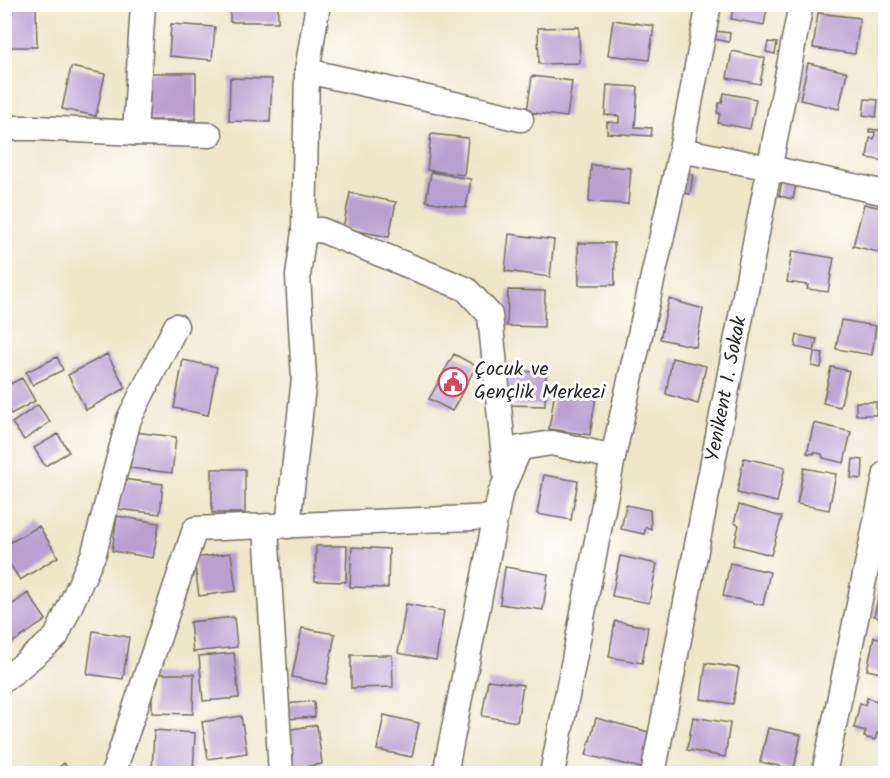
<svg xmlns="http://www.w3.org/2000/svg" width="890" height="778" viewBox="0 0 890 778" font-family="Kalam,sans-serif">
	<rect width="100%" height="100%" fill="#fff"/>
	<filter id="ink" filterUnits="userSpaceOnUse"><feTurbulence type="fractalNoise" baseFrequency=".0167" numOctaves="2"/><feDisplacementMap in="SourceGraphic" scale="12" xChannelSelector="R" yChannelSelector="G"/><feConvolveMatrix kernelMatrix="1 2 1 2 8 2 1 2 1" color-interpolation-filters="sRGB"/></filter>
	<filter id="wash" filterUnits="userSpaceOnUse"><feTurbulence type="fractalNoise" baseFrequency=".008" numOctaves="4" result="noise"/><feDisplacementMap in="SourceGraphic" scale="24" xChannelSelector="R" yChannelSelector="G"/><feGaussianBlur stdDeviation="1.35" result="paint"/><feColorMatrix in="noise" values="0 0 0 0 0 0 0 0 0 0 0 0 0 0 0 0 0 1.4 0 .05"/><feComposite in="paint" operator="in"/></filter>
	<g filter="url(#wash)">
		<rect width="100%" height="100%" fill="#ede6c9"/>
		<g id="blocks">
			<path fill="#b9a0d0" d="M230 4H278V22H230Z
				M734 4H768L764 25 731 19Z
				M4 5H36L37 47H4Z
				M818 13 860 18 855 54 813 48Z
				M613 20 654 26 649 60 608 55Z
				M171 24 215 27 212 60 169 56Z
				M579 27 580 63 539 64 538 28Z
				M715 31 730 33 729 42 714 39Z
				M768 42 777 43 775 54 766 52Z
				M732 51 765 58 760 84 727 78Z
				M808 63 847 72 839 109 800 100Z
				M71 67 105 74 96 116 62 109Z
				M144 73H196V120H144Z
				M532 76 572 81 567 117 527 112Z
				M230 78 272 79 270 122 229 121Z
				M607 85 638 87 635 127 652 128 651 136 607 133V122L619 123V116L605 115Z
				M724 93 756 99 750 129 718 123 720 113H717L719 103H722Z
				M865 99 878 100 876 117 863 115Z
				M869 129 886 131V161L867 158 870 138 874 139 875 132H869Z
				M431 134 468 138 464 175 427 170Z
				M591 165 631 168 628 204 589 202Z
				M431 172 471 179 466 208 426 201Z
				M681 173 693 175 690 194 678 193Z
				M782 181 796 184 793 199 779 196Z
				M350 193 396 202 389 237 343 228Z
				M864 204 886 209V254L853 246Z
				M509 234 554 240 550 277 505 271Z
				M578 243H614L615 285H579Z
				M792 251 834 258 828 292 807 289 808 285 787 282Z
				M508 290 545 291 544 327 507 326Z
				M669 299 703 309 696 347 660 339Z
				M841 320 876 326 872 355 836 349Z
				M797 335 817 339 814 351 795 347Z
				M814 352 823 353 821 368 812 366Z
				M107 354 126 388 86 410 68 375Z
				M454 354 476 366 452 411 429 399Z
				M57 357 63 370 32 385 26 372Z
				M672 358 706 366 698 404 666 394Z
				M183 360 217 367 208 415 174 408Z
				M831 367 849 371 840 407 823 403Z
				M508 371 546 372 545 406 507 405Z
				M22 378 35 401 11 414 4 403V387Z
				M555 390 596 396 590 435 549 429Z
				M856 402H876V415H856Z
				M38 405 50 422 24 440 12 423Z
				M814 423 851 432 844 463 823 458 822 454 814 452V454L807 453Z
				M134 432 176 437 172 473 130 468Z
				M58 434 69 452 45 466 34 448Z
				M744 458 785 467 777 502 737 493Z
				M853 459 863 460 862 479 851 478Z
				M804 468 836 474 829 510 797 504Z
				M212 469H245V513H212Z
				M544 475 578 481 571 520 537 514Z
				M121 479 163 484 160 514 117 509Z
				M626 505 650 510 651 529 646 527 644 534 621 529Z
				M739 505 782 517 771 555 734 545 739 525 734 523Z
				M117 516 159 523 153 558 112 551Z
				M39 526 58 557 20 580 4 555V546Z
				M316 546H347L346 582 315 581Z
				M352 547 389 549 388 588 350 587Z
				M231 553 236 591 199 596 194 558Z
				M620 556 657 564 649 603 612 596Z
				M730 563 770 572 763 605 723 596Z
				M505 567 548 574 543 610 500 604Z
				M881 587 886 588V619L874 616Z
				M28 593 46 620 12 643 5 631V610Z
				M406 604 444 611 436 660 398 653Z
				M234 617 237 647 193 652 190 622Z
				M615 621 648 627 642 663 609 657Z
				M302 628 335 634 326 684 292 677Z
				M93 631 129 637 123 679 87 674Z
				M874 637 886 639V674L867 670Z
				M234 653 239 698 203 701 199 656Z
				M351 655H392L393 687 351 688Z
				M706 663 739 668 733 704 701 699Z
				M152 674H194L193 714 152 713Z
				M488 680 523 685 517 722 482 716Z
				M867 698 881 702 882 705 886 706V736L877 733 875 740 864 737 866 731 854 728 860 703 865 705Z
				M314 701 315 717 287 719 286 704Z
				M384 715 419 723 412 757 377 750Z
				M241 716 247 753 208 759 202 722Z
				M693 717 730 723 725 757 687 750Z
				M596 718 653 733 645 769 586 755Z
				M317 725 322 764 291 769 285 730Z
				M768 728 801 735 794 769 760 762Z
				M154 730 195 733 193 774 152 772Z
				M64 763 72 774H50Z"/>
		</g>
	</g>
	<g filter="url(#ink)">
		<use href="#blocks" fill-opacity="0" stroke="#6f6c62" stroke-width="1.5"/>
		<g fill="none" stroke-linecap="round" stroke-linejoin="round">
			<g stroke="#6f6c62" stroke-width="27">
				<g id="minor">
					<path d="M307 71 521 119"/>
					<path d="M4 128H37L135 133 210 135"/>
					<path d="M135 133 143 4"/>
					<path d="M681 150 770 168 886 193"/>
					<path d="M304 231 321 230 466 289 490 315 506 479"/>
					<path d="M288 526 304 378 298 276 304 231 307 71 318 4"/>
					<path d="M266 527 281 774"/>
					<path d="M4 679 14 672 56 637 94 553 129 419 176 326"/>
					<path d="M113 774 195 529 496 517"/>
					<path d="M445 774 500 494 520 448 552 443 613 457"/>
					<path d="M552 774 613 457 681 150 709 4"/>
					<path id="s1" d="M653 774 801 4"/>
					<path d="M824 774 886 473"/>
				</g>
			</g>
			<use href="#minor" stroke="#fff" stroke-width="24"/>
		</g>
	</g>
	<defs>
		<g id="civic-ring" transform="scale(1.5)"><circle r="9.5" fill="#fff" stroke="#d1495b" stroke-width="1.5"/><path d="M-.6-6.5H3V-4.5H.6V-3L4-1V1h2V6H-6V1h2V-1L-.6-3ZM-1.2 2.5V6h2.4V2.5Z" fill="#d1495b"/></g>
	</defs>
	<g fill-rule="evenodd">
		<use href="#civic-ring" x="453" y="382"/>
	</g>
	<g text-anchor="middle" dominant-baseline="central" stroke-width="6" stroke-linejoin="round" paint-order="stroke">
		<g font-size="20" fill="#2b2b2b" stroke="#fff" text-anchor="start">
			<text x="474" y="370">Çocuk ve<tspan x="474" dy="23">Gençlik Merkezi</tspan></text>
		</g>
		<g font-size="20" fill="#2b2b2b" stroke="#fff">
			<text stroke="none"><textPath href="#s1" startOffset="392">Yenikent 1. Sokak</textPath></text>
		</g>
	</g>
	<rect width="890" height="778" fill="none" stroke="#fff" stroke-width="24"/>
</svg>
